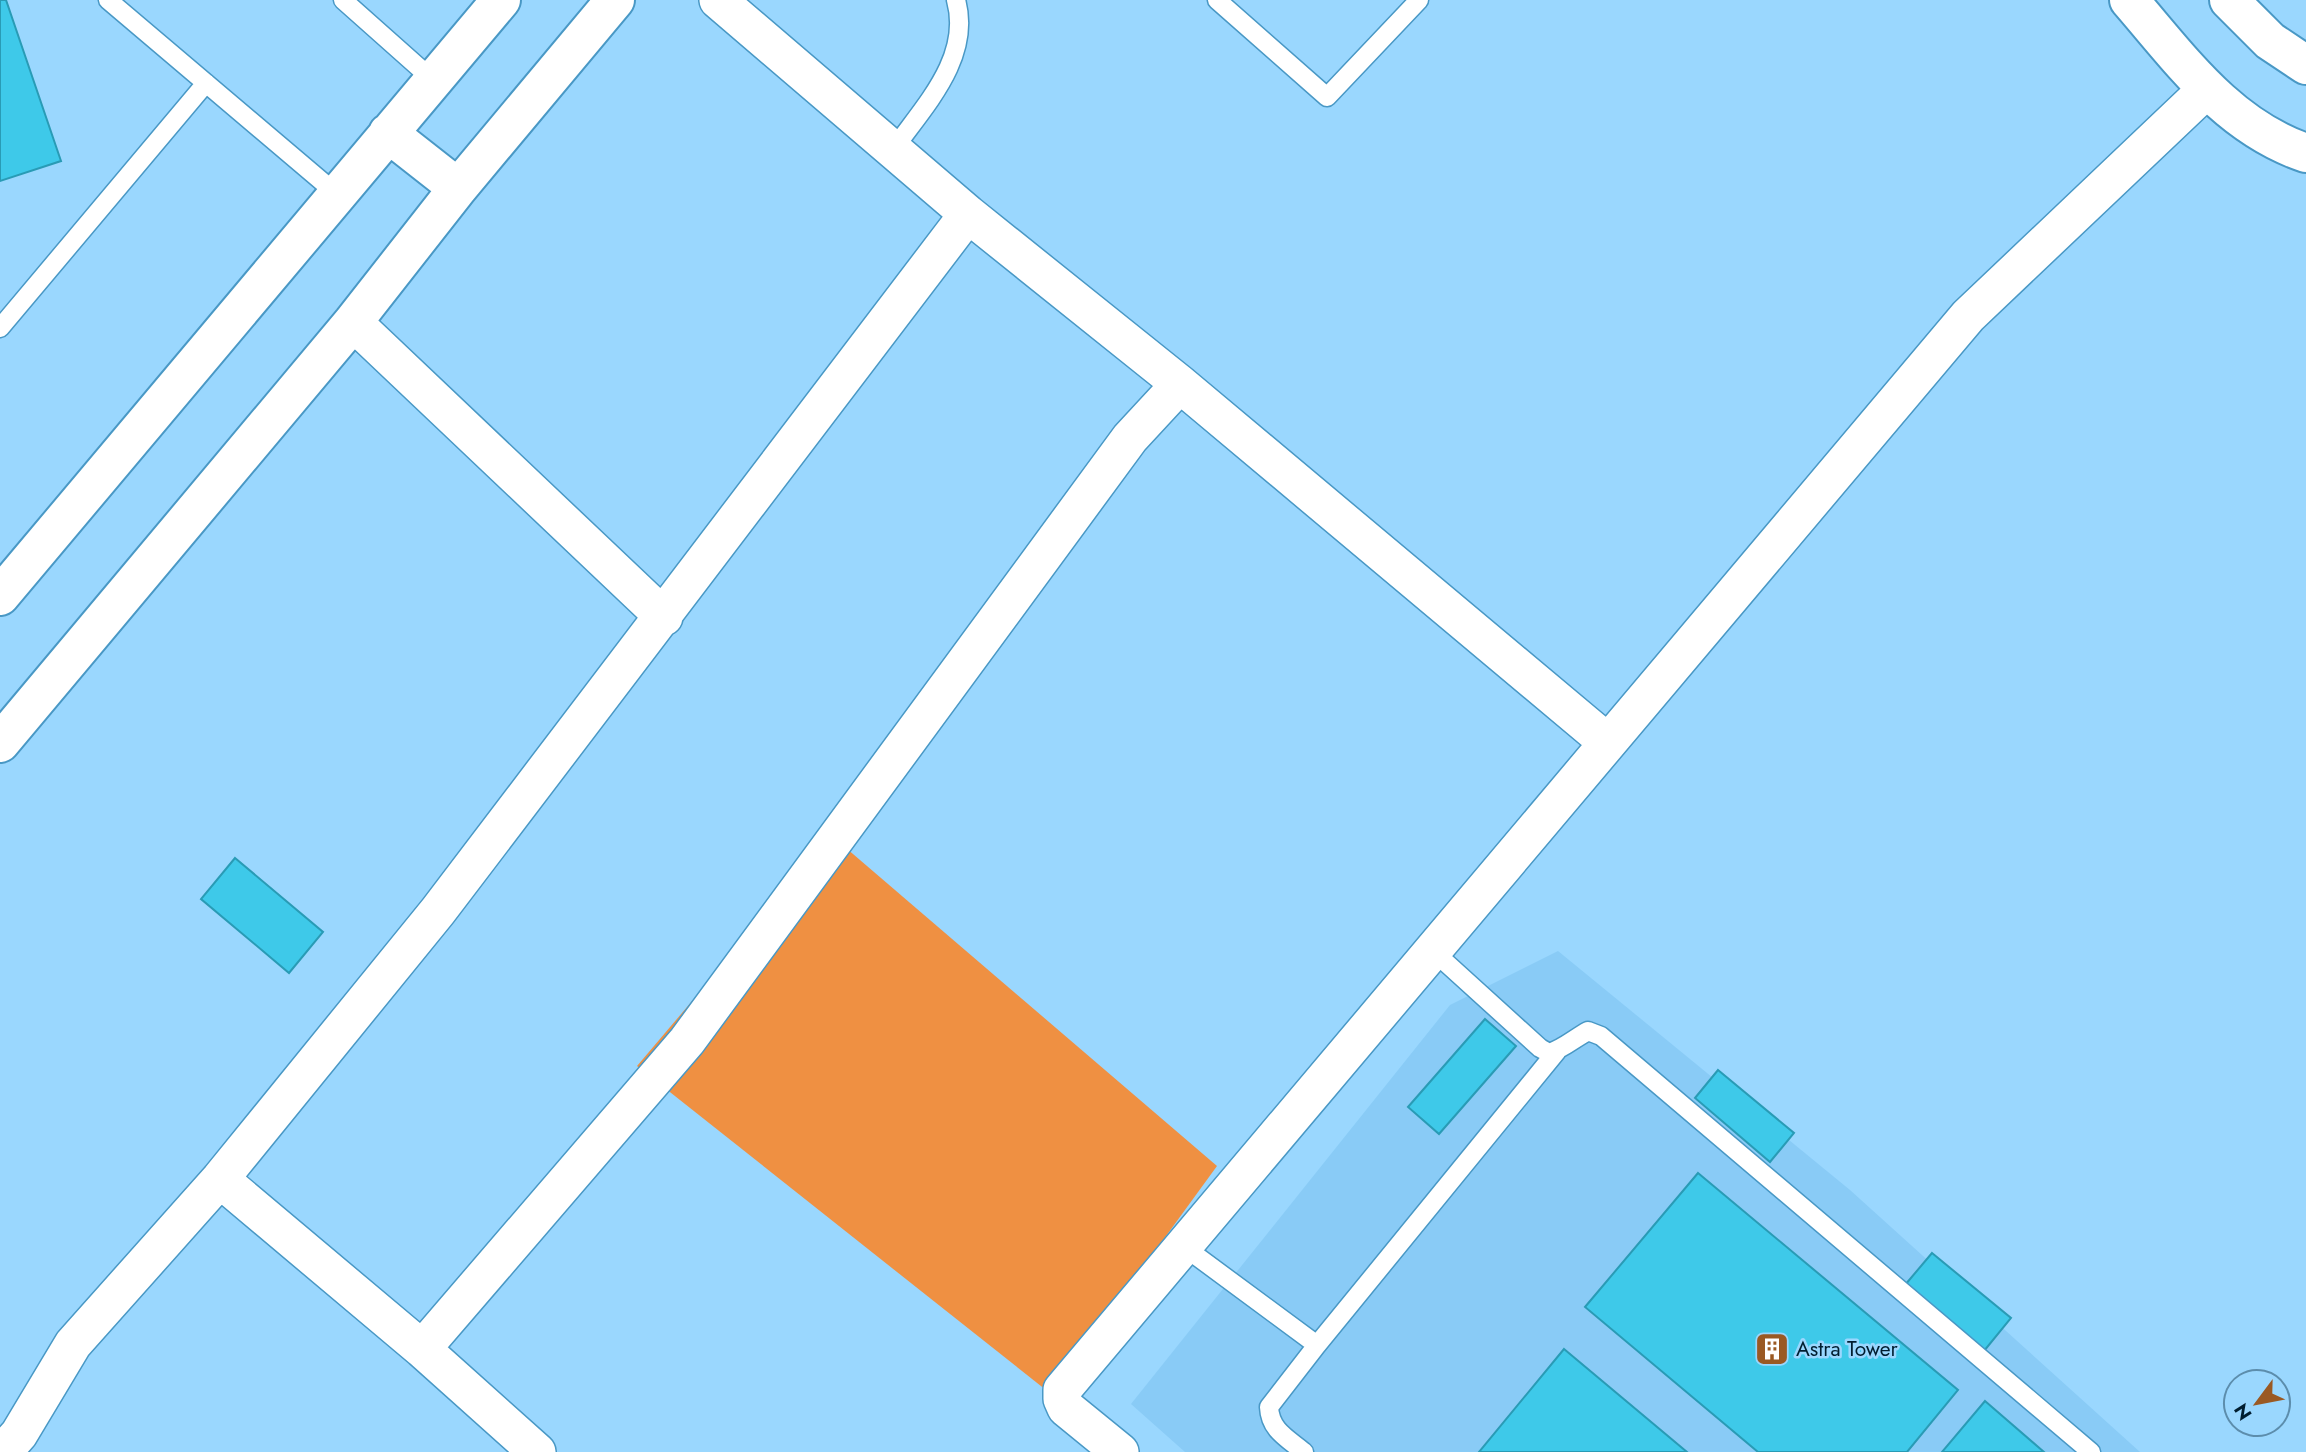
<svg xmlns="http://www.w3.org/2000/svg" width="2306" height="1452" viewBox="0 0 2306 1452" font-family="Jost,sans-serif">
	<rect width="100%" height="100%" fill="#9ad7fe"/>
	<path fill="#89cbf6" d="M1558 951 1850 1190 2140 1452H1185L1131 1404 1450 1005Z"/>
	<path fill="#ef9042" d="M832 836 1217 1166 1051 1394 637 1066Z"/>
	<path fill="#3ec9e9" stroke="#299bb5" stroke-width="2" d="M0 0H6L61 161 0 181Z
		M235 858 323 932 289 973 201 899Z
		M1485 1019 1516 1046 1439 1134 1408 1107Z
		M1718 1070 1794 1133 1770 1162 1695 1098Z
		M1698 1173 1958 1390 1907 1452H1758L1585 1307Z
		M1932 1253 2011 1318 1984 1351 1905 1285Z
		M1564 1349 1687 1452H1479Z
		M1985 1401 2044 1452H1942Z"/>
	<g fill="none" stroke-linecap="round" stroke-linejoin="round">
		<g stroke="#4998c5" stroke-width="21">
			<path id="service" d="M108 0 338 195
				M343 0 433 80
				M1217 0 1327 97 1419 0
				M893 150C924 106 972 58 956 0
				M0 328 206 83
				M1432 950 1540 1048 1549 1053C1563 1049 1575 1038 1588 1031L1601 1036 2091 1452
				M1183 1246 1317 1345 1269 1407C1270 1430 1287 1438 1304 1452
				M1317 1345 1557 1051"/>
		</g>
		<g stroke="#4998c5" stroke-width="40">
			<path id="minor" d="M718 0 968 214 1180 384 1607 742
				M353 322 664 617
				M220 1179 422 1349 537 1452
				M422 1349 687 1041 1130 438 1180 384
				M3 1452 19 1434 73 1344 220 1179 438 911 968 214
				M1120 1452 1066 1408 1062 1399V1390L1968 316 2206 90"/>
		</g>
		<g stroke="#4998c5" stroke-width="42">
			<path id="tertiary" d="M2129 0C2181 60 2228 127 2306 153
				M2229 0 2270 41 2306 65
				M388 133 458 188
				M0 596 501 0
				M0 743 353 322 458 188 615 0"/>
		</g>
		<use href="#service" stroke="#fff" stroke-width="18"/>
		<use href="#minor" stroke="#fff" stroke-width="37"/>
		<use href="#tertiary" stroke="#fff" stroke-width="38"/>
	</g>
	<defs>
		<g id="building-square" transform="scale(1.75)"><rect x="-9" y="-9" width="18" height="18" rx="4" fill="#9a5923" stroke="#9ad7fe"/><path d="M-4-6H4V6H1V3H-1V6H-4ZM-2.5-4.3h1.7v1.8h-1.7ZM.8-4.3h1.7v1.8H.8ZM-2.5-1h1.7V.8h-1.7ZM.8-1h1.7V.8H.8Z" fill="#fff"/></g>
	</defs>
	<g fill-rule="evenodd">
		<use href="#building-square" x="1772" y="1349"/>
	</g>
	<g text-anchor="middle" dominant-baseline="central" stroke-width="5" stroke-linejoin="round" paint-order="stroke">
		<g font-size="21" fill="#001e30" stroke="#9ad7fe" text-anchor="start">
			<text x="1796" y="1349">Astra Tower</text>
		</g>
	</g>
	<g transform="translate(2257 1403) rotate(238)"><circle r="33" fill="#9ad7fe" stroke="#5c8dac" stroke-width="2"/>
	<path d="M0-5L12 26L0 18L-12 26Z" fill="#9a5923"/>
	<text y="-10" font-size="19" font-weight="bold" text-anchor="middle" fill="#001e30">N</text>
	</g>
</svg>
